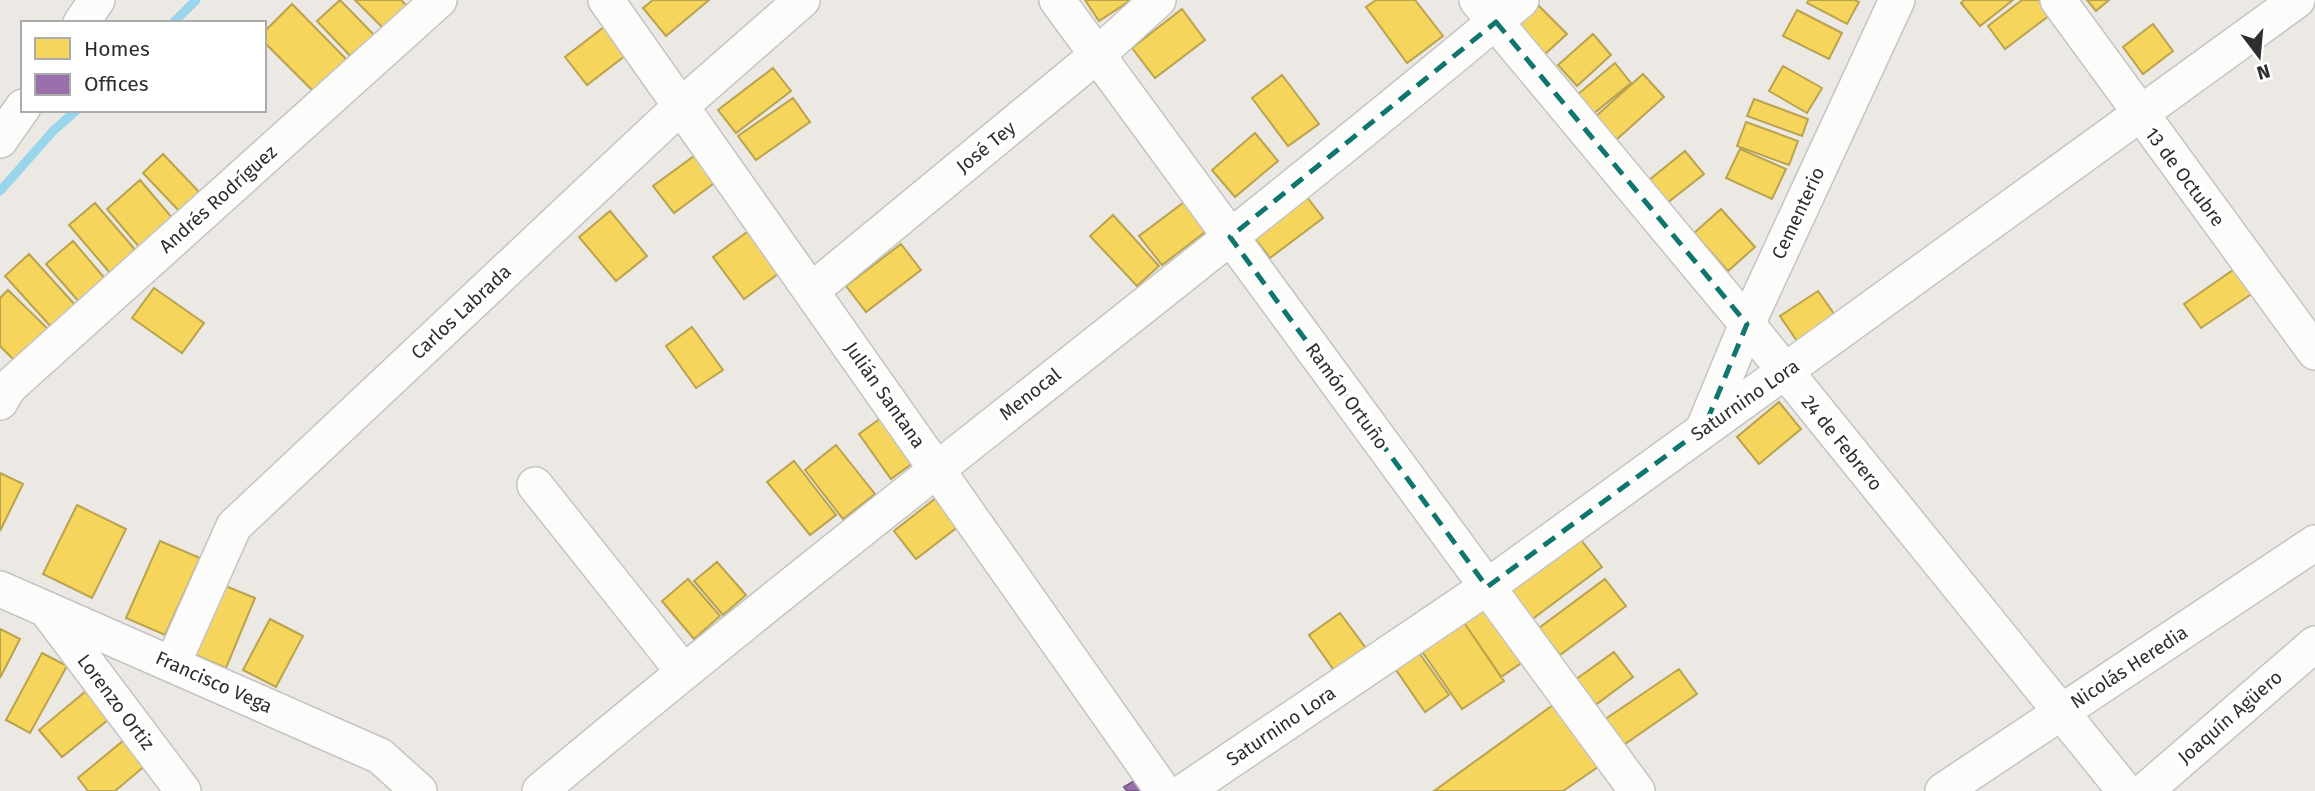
<svg xmlns="http://www.w3.org/2000/svg" width="2315" height="791" viewBox="0 0 2315 791" font-family="'Fira Sans',sans-serif">
	<rect width="100%" height="100%" fill="#ece8e4"/>
	<path fill="#f6d55c" stroke="#baa34e" stroke-width="2" d="M340 0 378 39 355 61 317 21Z
		M355 0H401L410 9 387 32Z
		M653 0H709L666 36 643 8Z
		M1085 0H1131L1099 21Z
		M1376 0H1415L1443 36 1407 63 1366 7Z
		M1809 0H1854L1859 2 1847 24 1807 3Z
		M1964 0H2013L1980 26 1961 3Z
		M2022 0H2045L2054 12 2005 49 1988 26Z
		M2087 0H2109L2096 11Z
		M292 4 350 63 317 95 264 42V32Z
		M1538 5 1567 34 1545 54 1517 24Z
		M1182 9 1205 40 1155 78 1132 48Z
		M1797 10 1842 33 1829 59 1783 36Z
		M608 24 630 52 587 85 565 57Z
		M2153 24 2173 51 2143 74 2123 47Z
		M1593 34 1611 55 1577 86 1558 65Z
		M1615 63 1631 83 1593 114 1577 95Z
		M1783 66 1822 88 1807 113 1769 91Z
		M773 68 791 91 736 133 718 110Z
		M1643 74 1664 97 1616 140 1595 117Z
		M1282 75 1319 124 1288 146 1252 98Z
		M793 98 810 122 756 160 738 136Z
		M1754 99 1808 119 1802 136 1747 116Z
		M1746 122 1798 141 1789 165 1737 146Z
		M1255 133 1278 161 1235 197 1212 170Z
		M1740 149 1786 169 1772 199 1726 178Z
		M701 151 721 178 674 213 653 186Z
		M1685 151 1704 174 1667 203 1648 181Z
		M163 154 202 195 182 214 143 173Z
		M140 180 174 220 140 248 107 209Z
		M1307 197 1323 218 1270 258 1254 237Z
		M1187 200 1209 229 1162 265 1139 236Z
		M95 203 137 252 111 274 69 225Z
		M1721 209 1755 247 1728 271 1694 233Z
		M610 211 647 256 616 281 579 237Z
		M1113 215 1159 266 1137 286 1090 236Z
		M758 224 789 266 744 299 713 257Z
		M73 241 107 281 81 304 46 264Z
		M901 244 921 270 866 312 846 286Z
		M29 254 77 307 53 329 5 276Z
		M2236 268 2253 293 2201 328 2184 304Z
		M154 288 204 323 182 353 132 318Z
		M8 290 52 333 19 365 0 346V298Z
		M1818 291 1837 318 1799 344 1780 316Z
		M692 327 723 370 696 388 666 346Z
		M1779 402 1801 429 1759 464 1737 437Z
		M892 410 925 454 891 479 859 434Z
		M836 445 875 494 843 519 805 470Z
		M794 461 836 515 810 535 767 482Z
		M0 473 23 484 0 531Z
		M946 490 968 519 916 559 894 531Z
		M77 505 126 529 92 598 43 574Z
		M1578 536 1602 567 1531 620 1507 589Z
		M160 541 200 558 165 635 126 618Z
		M717 562 746 595 723 615 694 581Z
		M688 579 720 616 694 639 662 601Z
		M1605 579 1626 606 1560 655 1539 628Z
		M223 585 255 598 226 668 193 654Z
		M1489 604 1527 659 1501 677 1463 621Z
		M1340 613 1368 651 1336 673 1309 635Z
		M270 619 303 636 276 687 243 670Z
		M1463 621 1504 681 1462 709 1421 650Z
		M0 629 20 639 0 678Z
		M1417 650 1449 695 1425 712 1394 667Z
		M1614 652 1633 677 1594 706 1575 680Z
		M42 653 67 666 30 733 6 720Z
		M1679 669 1697 694 1622 746 1604 720Z
		M86 691 109 719 62 757 39 730Z
		M1553 705 1598 767 1563 791H1434Z
		M124 740 146 765 115 791H88L78 778Z"/>
	<path fill="#9970ab" stroke="#795c86" stroke-width="2" d="M1146 774 1158 791H1127L1124 787Z"/>
	<g fill="none" stroke-linecap="round" stroke-linejoin="round">
		<path stroke="#99d6ec" stroke-width="9" d="M173 23 196 0
			M0 191 54 130 77 110"/>
		<g stroke="#c5c4c5" stroke-width="38">
			<path id="minor" d="M606 0 1163 791
				M1057 0 1637 791
				M1477 0 1747 324 2125 791
				M2058 0 2315 352
				M81 23 97 0
				M0 140 23 107
				M811 291 1097 55 1158 0
				M0 402 8 388 439 0
				M1704 428 1747 324 1897 0
				M535 485 683 671
				M0 589 380 756 419 791
				M49 613 183 791
				M173 663 234 526 681 106 802 0
				M540 791C862 521 1199 270 1521 0
				M1185 791 1487 587 2297 0
				M1943 791 2315 543
				M2145 791 2315 644"/>
		</g>
		<use href="#minor" stroke="#fcfcfb" stroke-width="35"/>
	</g>
	<path fill="none" stroke="#0f766e" stroke-width="5" stroke-dasharray="14 9" stroke-linejoin="round" d="M1496 22 1747 324 1704 428 1487 587 1230 237Z"/>
	<g text-anchor="middle" dominant-baseline="central" stroke-width="7" stroke-linejoin="round" paint-order="stroke">
		<g font-size="19" fill="#2e2e2e" stroke="#fff">
			<text transform="translate(986 147) rotate(-39)">José Tey</text>
			<text transform="translate(2185 177) rotate(53)">13 de Octubre</text>
			<text transform="translate(218 199) rotate(-42)">Andrés Rodríguez</text>
			<text transform="translate(1798 213) rotate(-65)">Cementerio</text>
			<text transform="translate(461 312) rotate(-43)">Carlos Labrada</text>
			<text transform="translate(1030 394) rotate(-38)">Menocal</text>
			<text transform="translate(885 395) rotate(55)">Julián Santana</text>
			<text transform="translate(1347 396) rotate(54)">Ramón Ortuño</text>
			<text transform="translate(1745 400) rotate(-35)">Saturnino Lora</text>
			<text transform="translate(1842 443) rotate(51)">24 de Febrero</text>
			<text transform="translate(2129 667) rotate(-33)">Nicolás Heredia</text>
			<text transform="translate(214 682) rotate(24)">Francisco Vega</text>
			<text transform="translate(116 702) rotate(53)">Lorenzo Ortiz</text>
			<text transform="translate(2230 717) rotate(-41)">Joaquín Agüero</text>
			<text transform="translate(1281 726) rotate(-34)">Saturnino Lora</text>
		</g>
	</g>
	<rect x="21" y="21" width="245" height="91" fill="#ffffff" stroke="#ababab" stroke-width="2"/>
	<rect x="35" y="38" width="35" height="21" fill="#f6d55c" stroke="#ababab" stroke-width="2"/>
	<text x="84" y="56" font-size="21" fill="#2e2e2e">Homes</text>
	<rect x="35" y="74" width="35" height="21" fill="#9970ab" stroke="#ababab" stroke-width="2"/>
	<text x="84" y="91" font-size="21" fill="#2e2e2e">Offices</text>
	<g transform="translate(2259 56) rotate(164)" stroke="#ffffff" stroke-width="5" paint-order="stroke">
	<path d="M0-5L12 26L0 18L-12 26Z" fill="#2e2e2e"/>
	<text y="-10" font-size="19" font-weight="bold" text-anchor="middle" fill="#2e2e2e">N</text>
	</g>
</svg>
